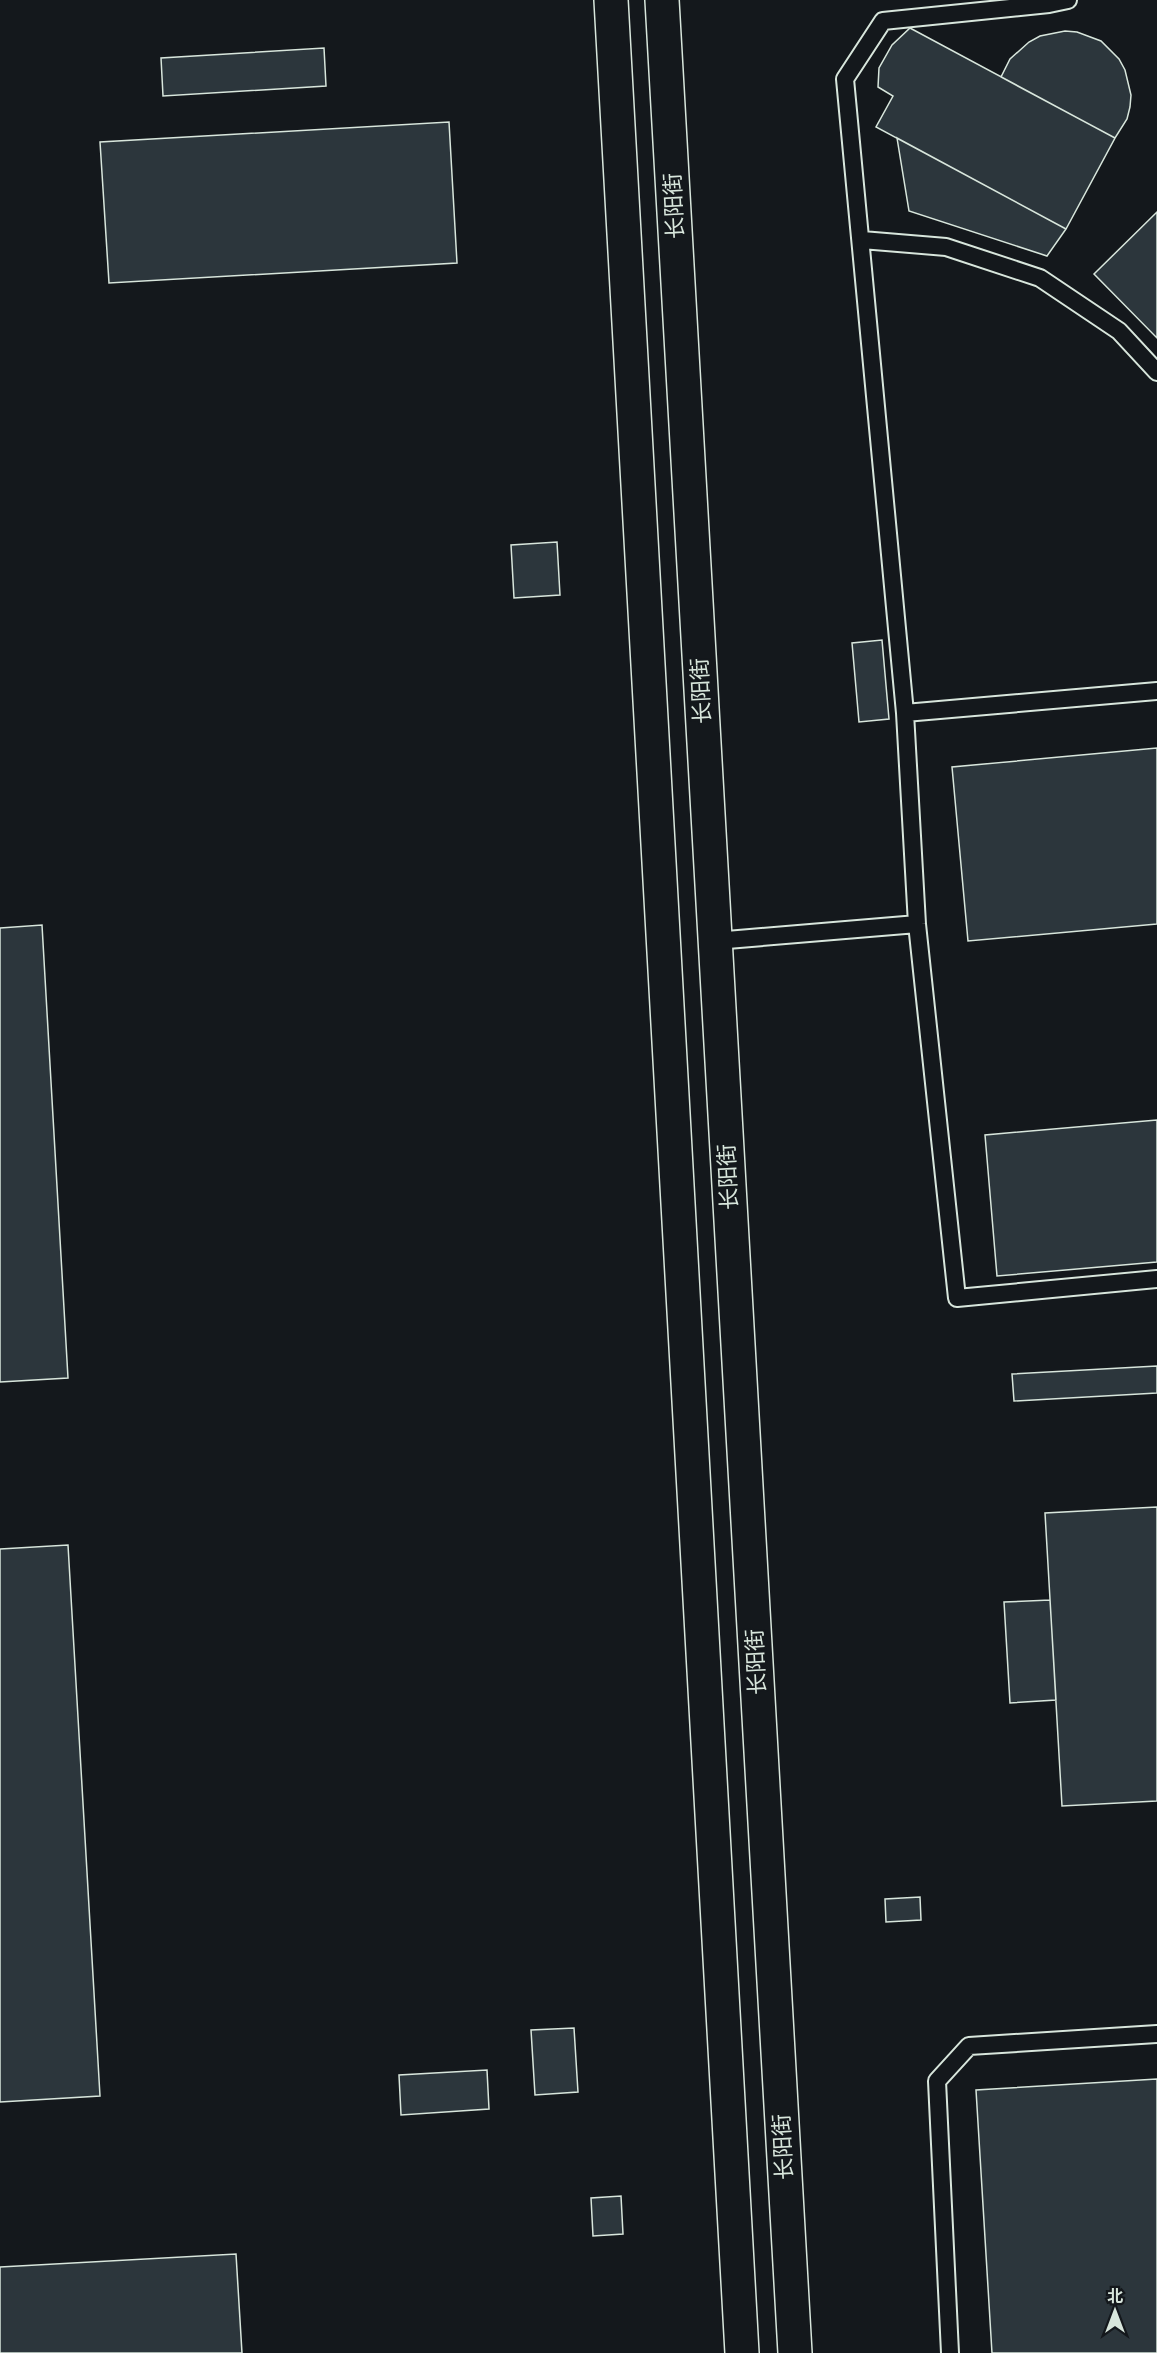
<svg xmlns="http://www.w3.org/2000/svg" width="1157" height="2353" viewBox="0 0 1157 2353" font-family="Cabin,'Noto Sans SC',sans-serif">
	<rect width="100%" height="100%" fill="#14181c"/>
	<path fill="#2c363c" stroke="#d8e6dc" stroke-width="1.5" d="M910 28 1115 138 1066 229 876 127 893 96 878 87 879 68 892 45Z
		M1065 31 1077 32 1101 41 1119 59 1125 70 1131 95 1130 107 1127 119 1115 138 1001 77 1010 59 1029 42 1040 36Z
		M324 48 326 86 163 96 161 58Z
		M449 122 457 263 109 283 100 142Z
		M897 138 1066 229 1047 256 909 211Z
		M1157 212V338L1094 274Z
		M557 542 560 595 514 598 511 545Z
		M882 640 889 719 859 722 852 643Z
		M1157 748V924L968 941 952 767Z
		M42 925 68 1378 0 1382V928Z
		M1157 1120V1262L997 1276 985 1135Z
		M1157 1366V1393L1014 1401 1012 1374Z
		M1157 1507V1801L1062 1806 1045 1513Z
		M68 1545 100 2096 0 2102V1549Z
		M1050 1600 1056 1700 1010 1703 1004 1602Z
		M920 1897 921 1920 886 1922 885 1899Z
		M574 2028 578 2092 535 2095 531 2030Z
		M487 2070 489 2109 401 2115 399 2075Z
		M1157 2079V2353H992L976 2090Z
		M621 2196 623 2234 593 2236 591 2198Z
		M236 2254 242 2353H0V2267Z"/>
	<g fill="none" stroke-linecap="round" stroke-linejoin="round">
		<g stroke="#d8e6dc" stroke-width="20">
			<path id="service" d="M1068 0 1049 4 883 21 845 79 905 713 917 924 957 1298 1157 1279
				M862 240 946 247 1040 278 1119 331 1157 372
				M905 713 1157 691
				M715 941 917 924
				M950 2353 937 2081 969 2046 1157 2034"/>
		</g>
		<g stroke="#d8e6dc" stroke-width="36">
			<path id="primary" d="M611 0 742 2353
				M662 0 795 2353"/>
		</g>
		<use href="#service" stroke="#14181c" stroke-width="16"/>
		<use href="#primary" stroke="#14181c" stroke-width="33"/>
	</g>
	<g text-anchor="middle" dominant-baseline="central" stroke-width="4.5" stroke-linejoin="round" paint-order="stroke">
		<g font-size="22" fill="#d8e6dc" stroke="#14181c">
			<text transform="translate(674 206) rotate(-93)">长阳街</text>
			<text transform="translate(701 691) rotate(-93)">长阳街</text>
			<text transform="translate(728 1177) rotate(-93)">长阳街</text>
			<text transform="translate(756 1662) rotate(-93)">长阳街</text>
			<text transform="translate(783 2147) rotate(-93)">长阳街</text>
		</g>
	</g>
	<g transform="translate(1115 2311)" stroke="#14181c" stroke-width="4.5" paint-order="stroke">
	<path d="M0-4.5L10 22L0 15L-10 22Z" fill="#d8e6dc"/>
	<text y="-9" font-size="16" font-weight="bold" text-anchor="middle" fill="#d8e6dc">北</text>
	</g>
</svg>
